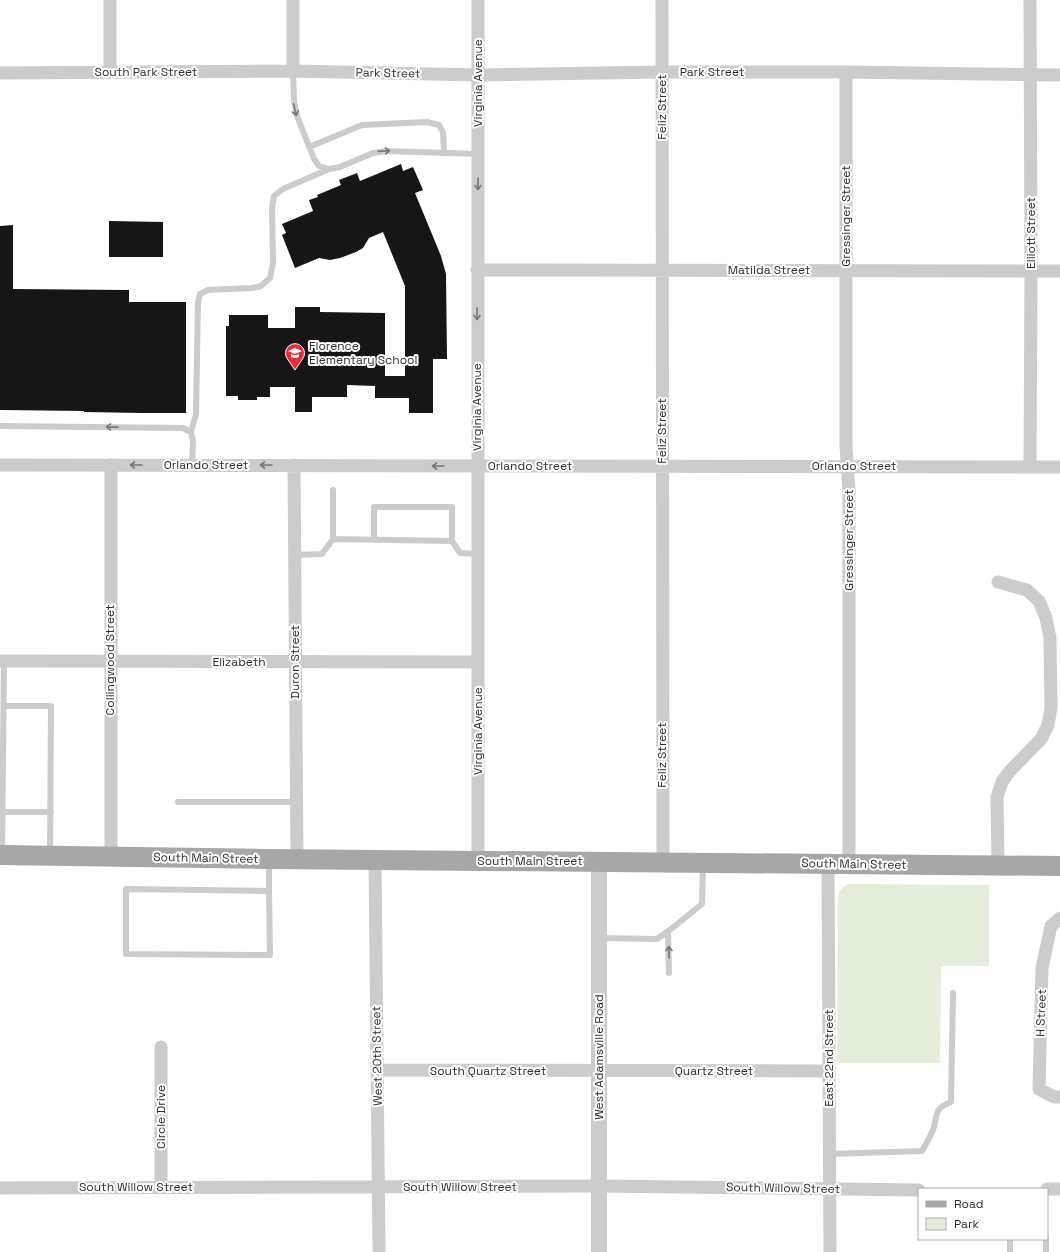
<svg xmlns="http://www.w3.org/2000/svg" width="1060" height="1252" viewBox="0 0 1060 1252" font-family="'Space Grotesk',sans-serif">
	<rect width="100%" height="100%" fill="#fff"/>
	<path fill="#e5eddc" d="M848 884 989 885V966H941L940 1063H837L838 895 841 889Z"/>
	<path fill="#161616" d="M401 164 403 171 413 167 423 190 415 193 441 256 446 274 447 359H433V413H409V398H375V386L347 385V397H312V412H295V387H270V397H257V400H238V396H226V326H229V315H268V328H295V307H320V312L385 313V376H405V286L383 232 369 238 363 248 356 252 340 258 330 260 319 258 295 268 282 235 286 233 282 224 313 211 309 200 318 197 317 195 341 185 339 180 357 173 360 181Z
		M109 221 163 222V257H109Z
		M13 225V289L129 290V302H186V413H142L84 412V411L0 410V226Z"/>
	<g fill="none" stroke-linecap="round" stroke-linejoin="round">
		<path stroke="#ccc" stroke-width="6" d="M293 71 294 101 297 116 314 159 319 166 329 169 340 167 373 153 386 151 478 154
			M309 147 362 125 427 122 439 125 443 132 444 152
			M0 426 183 428 191 432
			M192 465 193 441 191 432 196 414 198 302 200 294 208 290 252 288 261 286 270 278 273 263 272 208 274 196 283 189 329 169
			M333 539V490
			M452 541 460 553 477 554
			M294 555 322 554 333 539 452 541V507H374V540
			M4 706H51L50 853
			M178 802H297
			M3 812H51
			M2 852 4 661
			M269 861V891L126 889V954L270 955 269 891
			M668 931 669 973
			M599 938 657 939 675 926 702 904 703 866
			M830 1154 922 1151C926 1144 930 1137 933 1130 938 1115 933 1109 951 1102L953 993
			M1010 1239V1252
			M1046 1252V1239"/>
		<path stroke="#ccc" stroke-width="13" d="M110 0V72
			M478 0V861
			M662 0 663 862
			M293 71V0
			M846 72V445L849 491V864
			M0 73 293 71 478 75 662 72H846L1060 75
			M477 270 1060 271
			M0 465 1060 467
			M111 465V856
			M294 465 297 859
			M1030 467 1031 271 1030 0
			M0 661 478 662
			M375 860 379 1252
			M828 864 830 1252
			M998 866 997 797 1002 782 1009 772 1041 739 1048 725 1051 708 1050 638 1046 618 1039 601 1027 590 998 582
			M1060 918 1051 926 1042 968 1039 1089 1054 1097H1060
			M377 1070 829 1071
			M161 1187V1047
			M0 1188 598 1186 919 1190
			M1047 1189H1060"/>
		<path stroke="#ccc" stroke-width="16" d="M599 1252V862"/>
		<path stroke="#a7a7a7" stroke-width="20" d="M0 855 269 859 1060 866"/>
	</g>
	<defs><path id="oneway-shaft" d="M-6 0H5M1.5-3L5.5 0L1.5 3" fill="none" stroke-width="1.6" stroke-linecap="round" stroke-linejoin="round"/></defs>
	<g stroke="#767676">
		<use href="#oneway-shaft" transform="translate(295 110) rotate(78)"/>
		<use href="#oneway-shaft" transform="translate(384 151) rotate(-4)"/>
		<use href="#oneway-shaft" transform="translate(478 184) rotate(90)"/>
		<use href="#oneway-shaft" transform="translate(477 314) rotate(90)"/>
		<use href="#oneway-shaft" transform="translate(112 427) rotate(-179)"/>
		<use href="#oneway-shaft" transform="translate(136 465) rotate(-180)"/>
		<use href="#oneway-shaft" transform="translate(266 465) rotate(-180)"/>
		<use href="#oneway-shaft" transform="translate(438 466) rotate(-180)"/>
		<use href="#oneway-shaft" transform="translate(669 952) rotate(-91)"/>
	</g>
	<defs>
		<g id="school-pin" transform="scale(1)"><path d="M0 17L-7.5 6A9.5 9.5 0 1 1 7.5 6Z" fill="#ec2b33" stroke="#fff"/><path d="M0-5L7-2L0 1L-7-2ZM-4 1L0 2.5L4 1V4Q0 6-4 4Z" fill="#fff"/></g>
	</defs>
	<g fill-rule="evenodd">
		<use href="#school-pin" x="295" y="353"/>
	</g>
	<g text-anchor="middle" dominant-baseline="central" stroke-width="4" stroke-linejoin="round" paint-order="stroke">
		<g font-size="12" fill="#2f2f2f" stroke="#fff">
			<text x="146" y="72">South Park Street</text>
			<text x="712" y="72">Park Street</text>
			<text transform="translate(388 73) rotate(1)">Park Street</text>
			<text transform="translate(478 83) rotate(-90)">Virginia Avenue</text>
			<text transform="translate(662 107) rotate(-90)">Feliz Street</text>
			<text transform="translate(846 216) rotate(-90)">Gressinger Street</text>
			<text transform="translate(1031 233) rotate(-90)">Elliott Street</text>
			<text x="769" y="270">Matilda Street</text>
			<text transform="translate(477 407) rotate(-90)">Virginia Avenue</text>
			<text transform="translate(662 431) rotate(-90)">Feliz Street</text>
			<text x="206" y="465">Orlando Street</text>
			<text x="530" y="466">Orlando Street</text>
			<text x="854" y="466">Orlando Street</text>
			<text transform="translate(849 540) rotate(-90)">Gressinger Street</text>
			<text transform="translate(110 660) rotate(-90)">Collingwood Street</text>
			<text x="239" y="662">Elizabeth</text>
			<text transform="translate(295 662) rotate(-90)">Duron Street</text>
			<text transform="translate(478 731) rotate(-90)">Virginia Avenue</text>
			<text transform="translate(662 755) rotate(-90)">Feliz Street</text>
			<text transform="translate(206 858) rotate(1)">South Main Street</text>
			<text x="530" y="861">South Main Street</text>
			<text transform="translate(854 864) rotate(1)">South Main Street</text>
			<text transform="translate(1041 1013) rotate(-88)">H Street</text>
			<text transform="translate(377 1056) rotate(-91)">West 20th Street</text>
			<text transform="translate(599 1057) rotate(-90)">West Adamsville Road</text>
			<text transform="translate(829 1058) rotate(-90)">East 22nd Street</text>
			<text x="488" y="1071">South Quartz Street</text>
			<text x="714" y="1071">Quartz Street</text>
			<text transform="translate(161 1117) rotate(-90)">Circle Drive</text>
			<text x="136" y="1187">South Willow Street</text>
			<text x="460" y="1187">South Willow Street</text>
			<text transform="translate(783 1188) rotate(1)">South Willow Street</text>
		</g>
		<g font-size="12" fill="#2f2f2f" stroke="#fff" text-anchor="start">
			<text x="309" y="346">Florence<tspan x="309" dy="14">Elementary School</tspan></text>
		</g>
	</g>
	<rect x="918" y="1188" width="130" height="52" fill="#ffffff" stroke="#acacac"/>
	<rect x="926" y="1201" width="20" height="6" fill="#a7a7a7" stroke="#acacac"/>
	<text x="954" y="1208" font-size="12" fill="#2f2f2f">Road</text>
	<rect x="926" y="1218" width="20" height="12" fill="#e5eddc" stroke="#acacac"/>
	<text x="954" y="1228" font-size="12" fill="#2f2f2f">Park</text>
</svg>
